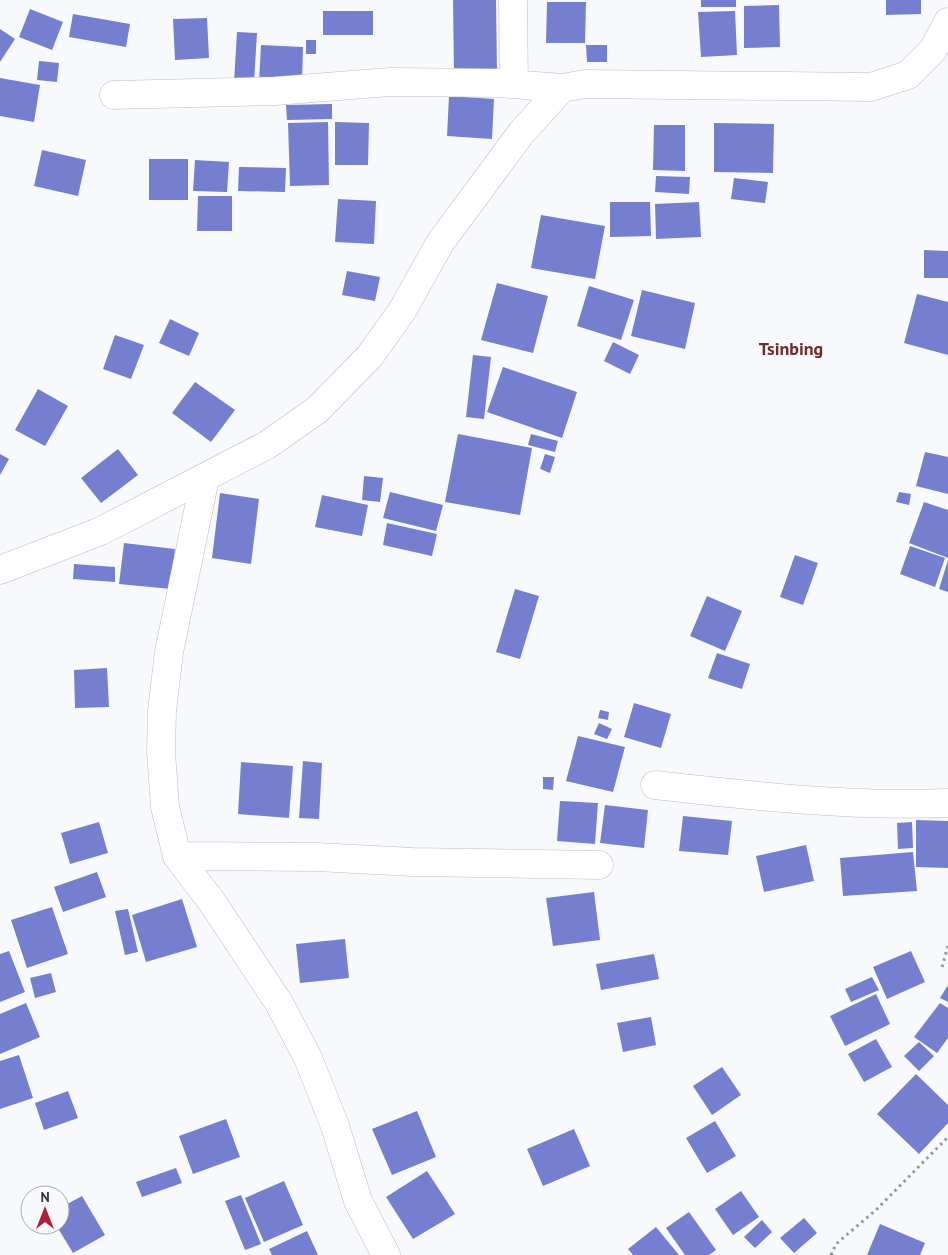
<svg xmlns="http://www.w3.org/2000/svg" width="948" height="1255" viewBox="0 0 948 1255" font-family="'PT Sans',sans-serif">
	<rect width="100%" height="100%" fill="#f8f9fc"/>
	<path fill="#747fcf" d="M453 0H496L497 73 454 74Z
		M701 0H736V7H701Z
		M886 0H921V14L886 15Z
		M547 2H586L585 43H546Z
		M779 5 780 47 744 48V6Z
		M30 9 63 22 52 50 19 37Z
		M323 11H373V35H323Z
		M735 11 737 55 701 57 698 12Z
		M73 14 130 24 126 47 69 37Z
		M207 18 209 58 175 60 173 19Z
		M0 29 15 39 0 62Z
		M237 32 257 33 254 82H234Z
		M306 40H316V54H306Z
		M261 45 303 47 302 84 259 83Z
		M586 45H607V62H587Z
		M39 61 59 63 57 82 37 80Z
		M0 78 40 85 34 122 0 116Z
		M449 96 494 99 492 139 447 136Z
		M332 104V119L287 120 286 105Z
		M328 122 329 185 290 186 288 123Z
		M335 122 369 123 368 165H335Z
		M714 123 774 124 773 173 714 172Z
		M654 125H685V171L653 170Z
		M42 150 86 160 78 196 34 186Z
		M149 159H188V200H149Z
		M195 160 229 162 227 192 193 191Z
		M239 167 286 168 285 192 238 191Z
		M656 176 690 177 689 194 655 192Z
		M734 178 768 182 765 203 731 199Z
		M198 196H232V231H197Z
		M338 199 376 201 374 244 335 242Z
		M610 202H650L651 236 610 237Z
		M699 202 701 237 656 239 655 204Z
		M541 215 605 226 595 279 531 268Z
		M924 250 948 251V278H924Z
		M347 271 380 277 375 301 342 295Z
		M497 283 548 296 533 353 481 340Z
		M589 286 634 300 621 340 577 326Z
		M642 290 695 303 685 349 631 336Z
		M917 294 948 302V355L904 343Z
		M170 319 199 333 189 356 159 343Z
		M115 335 144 345 131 379 103 369Z
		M613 342 639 355 630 374 604 361Z
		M473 355 491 357 484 419 466 417Z
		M503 367 577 392 562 438 487 412Z
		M195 382 235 410 211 442 172 413Z
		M38 389 68 406 45 446 15 430Z
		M458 434 532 448 520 515 445 502Z
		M531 434 558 441 555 452 528 445Z
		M118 449 138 475 101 503 81 478Z
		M925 452 948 457V494L916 486Z
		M0 454 9 459 0 475Z
		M545 454 555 457 550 473 540 469Z
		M364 476 383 478 380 502 362 500Z
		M390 492 443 505 436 531 383 518Z
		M899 492 911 494 909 505 896 502Z
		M220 493 259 499 251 564 212 558Z
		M322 495 368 505 362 536 315 527Z
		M924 502 948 510V558L909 543Z
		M387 523 437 534 432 556 383 545Z
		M124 543 175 549 171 589 119 584Z
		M910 546 945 558 935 587 900 574Z
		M795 555 818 563 803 605 780 597Z
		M948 560V592L939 589Z
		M74 564 115 567V582L73 579Z
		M515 589 539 596 520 659 496 652Z
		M707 596 742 611 725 651 690 636Z
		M717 653 750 664 742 689 708 678Z
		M107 668 109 707 75 708 74 670Z
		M634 703 671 714 661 748 624 737Z
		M600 710 609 712 608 720 598 718Z
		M599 723 612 729 607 739 594 734Z
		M578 736 625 747 613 792 566 781Z
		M303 761 322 763 319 819 299 818Z
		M241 762 293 766 289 818 238 814Z
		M543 777H554L553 790 543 789Z
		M560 801 598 803 595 844 557 841Z
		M605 805 648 810 644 848 600 843Z
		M683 816 732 821 728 855 679 851Z
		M916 820 948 821V868L916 867Z
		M99 822 108 853 70 864 61 833Z
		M912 822 913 848 898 849 897 823Z
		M806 845 814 881 764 892 756 856Z
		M913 852 917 891 843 896 840 858Z
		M97 872 106 897 63 912 54 887Z
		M594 892 600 940 553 946 546 898Z
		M182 899 197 947 146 962 132 915Z
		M52 907 68 954 27 968 11 920Z
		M128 909 138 952 125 955 115 911Z
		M345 939 349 978 300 983 296 944Z
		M9 951 25 992 0 1002V954Z
		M911 951 925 982 887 999 873 967Z
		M654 954 659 979 601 990 596 964Z
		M51 973 56 992 35 998 30 978Z
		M872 977 879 990 851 1002 845 989Z
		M948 985V1002L940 998Z
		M876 994 890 1024 845 1046 830 1016Z
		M26 1003 40 1037 0 1054V1014Z
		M940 1003 948 1008V1038L937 1053 914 1037Z
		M651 1017 656 1045 623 1052 617 1023Z
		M876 1039 892 1067 864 1082 848 1054Z
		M919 1042 934 1056 919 1071 904 1056Z
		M19 1055 33 1098 0 1109V1061Z
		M722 1067 741 1095 712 1115 693 1086Z
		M916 1074 948 1105V1123L919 1154 877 1114Z
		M68 1091 78 1118 44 1130 35 1103Z
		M417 1111 436 1157 392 1175 372 1129Z
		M226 1119 240 1157 193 1174 179 1136Z
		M715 1121 736 1156 707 1173 686 1138Z
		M574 1129 590 1166 543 1186 527 1149Z
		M176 1168 182 1183 142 1197 136 1182Z
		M427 1171 455 1214 413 1239 386 1197Z
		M284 1181 303 1225 264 1242 245 1198Z
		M741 1191 759 1217 733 1235 715 1209Z
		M241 1195 261 1244 245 1250 225 1201Z
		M82 1196 105 1235 73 1253 56 1225H60V1208Z
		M689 1212 716 1250 709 1255H685L666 1228Z
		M804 1218 817 1233 794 1253 780 1238Z
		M762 1220 772 1232 755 1248 744 1237Z
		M880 1224 925 1243 920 1255H867Z
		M656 1227 679 1255H633L628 1249Z
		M307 1231 318 1255H272L269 1249Z"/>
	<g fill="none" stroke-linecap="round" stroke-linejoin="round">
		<g stroke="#babbbf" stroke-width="29">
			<path id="minor" d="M513 0 514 84
				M114 95 275 91 390 82 499 83 562 88
				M205 478 169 652 162 711 161 752 165 807 177 856 212 902 279 1003 308 1058 335 1126 358 1201 386 1255
				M0 570 101 531 267 445 317 410 369 357 402 311 440 243 522 132 562 88 585 84 871 87 908 75 933 50 948 22
				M655 785C752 796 850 807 948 803
				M177 856 316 857 413 862 599 865"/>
		</g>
		<path stroke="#969799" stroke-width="3" stroke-dasharray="2.5 4" stroke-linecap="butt" d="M942 967 948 946
			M831 1255 836 1244 877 1209 948 1137"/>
		<use href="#minor" stroke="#fff" stroke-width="28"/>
	</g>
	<g text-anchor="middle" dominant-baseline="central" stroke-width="5" stroke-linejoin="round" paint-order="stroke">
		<g font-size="18" font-weight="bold" fill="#702a2d" stroke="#f8f9fc">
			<text x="791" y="348">Tsinbing</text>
		</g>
	</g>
	<g transform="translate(45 1210)"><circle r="24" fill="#f8f9fc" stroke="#abacae"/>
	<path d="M0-4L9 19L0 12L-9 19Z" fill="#b21f34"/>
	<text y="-8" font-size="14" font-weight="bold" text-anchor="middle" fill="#38383a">N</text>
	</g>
</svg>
